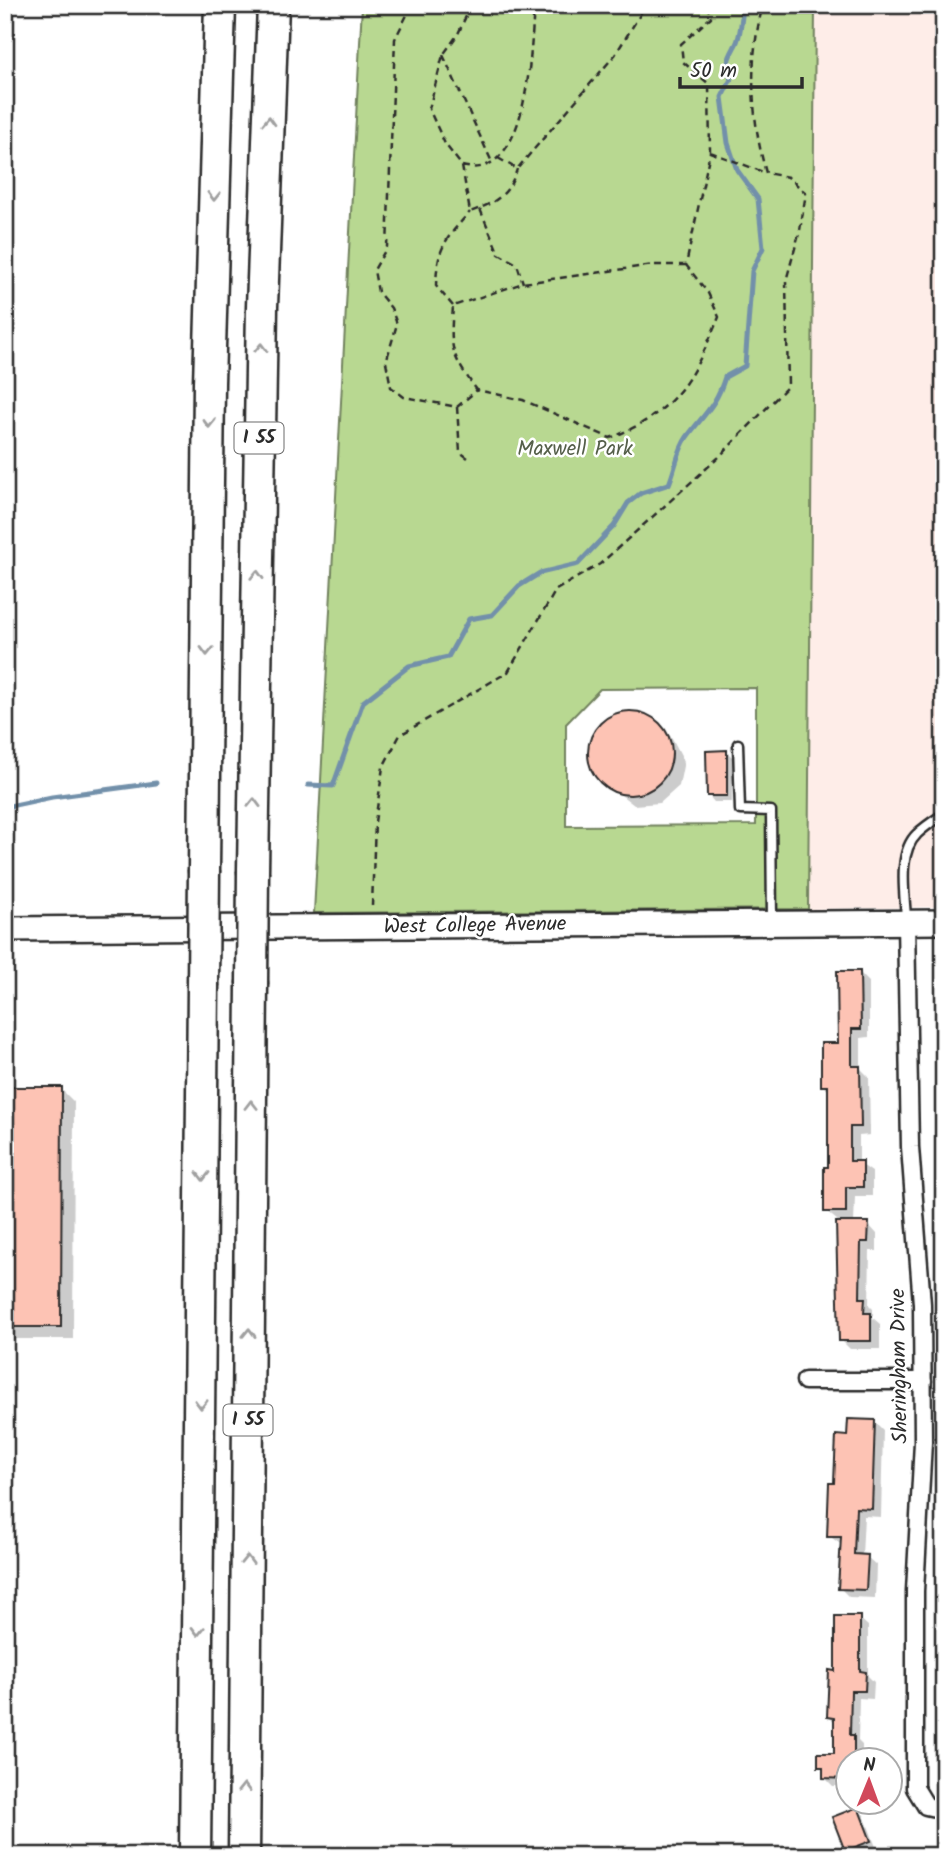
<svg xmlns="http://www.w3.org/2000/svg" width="949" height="1861" viewBox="0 0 949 1861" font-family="Kalam,sans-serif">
	<rect width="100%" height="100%" fill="#fff"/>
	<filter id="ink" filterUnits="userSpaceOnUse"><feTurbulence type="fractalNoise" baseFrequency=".0143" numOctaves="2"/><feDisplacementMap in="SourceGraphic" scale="14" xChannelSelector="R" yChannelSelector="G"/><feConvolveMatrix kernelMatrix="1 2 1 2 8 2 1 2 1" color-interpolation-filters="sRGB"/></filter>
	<g filter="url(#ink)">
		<path fill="#feede8" d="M815 5H944V907L808 909Z"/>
		<path fill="#b8d891" stroke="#72825e" stroke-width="2" fill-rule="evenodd" d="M362 5H815L808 909 314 913ZM756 688V825L566 826V724L600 689Z"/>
		<path fill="#0003" d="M621 713H635L659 725 672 738 684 761 679 786 660 803 634 805 599 778 590 753 592 740 609 719Z
			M727 752 733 758 732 802H714L708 795Z
			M859 972 869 982V1037L861 1038V1069L869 1077 870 1135 859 1136V1163L872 1172V1196H855L854 1224H868L877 1234V1251H870L869 1305 873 1309V1318L880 1324V1349H850L841 1340 838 1221 826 1211 830 1169V1092L823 1086 840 1045Z
			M5 1089H61L74 1102 73 1339H5Z
			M874 1421 883 1430 881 1517 864 1516 862 1556 867 1557 876 1565 875 1598 849 1597 840 1588 842 1545 829 1536 836 1485 849 1438Z
			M859 1618 868 1626V1676L874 1682 873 1699 859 1698 858 1741 862 1745V1759H848V1786H833L824 1777 821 1755H836V1723L829 1717 837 1672Z
			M858 1809 864 1815 876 1847 852 1856 846 1850Z"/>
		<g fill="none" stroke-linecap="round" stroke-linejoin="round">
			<path stroke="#7290aa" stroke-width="5" d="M308 785 333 786 363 702 409 666 448 657 469 619 492 615 519 586 540 573 578 564 614 526 628 503 641 493 669 484C675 470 678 449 687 437 704 414 716 406 725 377L745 366 752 271 763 248 758 199 737 170 728 143 722 97 731 79C725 64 728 59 735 46 741 37 742 16 743 5
				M5 807 52 797 156 783"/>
		</g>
		<path fill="#fdc3b4" stroke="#2b2b2b" stroke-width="2" d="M588 753a42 42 0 1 1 84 0a42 42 0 1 1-84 0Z
			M727 750V796H707L706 751Z
			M837 971H860L861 1029H852V1066H860L861 1127H850V1161H863V1187H846V1212H824V1167H828V1086H821V1043H838Z
			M5 1087H62L61 1327H5Z
			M836 1222H869L868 1242H861L860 1298H865L864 1313H871V1341H839Z
			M848 1419 875 1420 872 1509 856 1508 854 1554 868 1555 866 1590 838 1589 841 1537H827L829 1483H834L836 1435 847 1436Z
			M835 1616H860V1671L866 1672 865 1691H851L850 1735H854V1760H848V1779L823 1778V1767H818V1753H834V1718L827 1717 829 1670 835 1671Z
			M858 1807 871 1841 845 1851 832 1817Z"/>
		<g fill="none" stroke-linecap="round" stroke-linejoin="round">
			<g stroke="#2b2b2b" stroke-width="13">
				<path id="service" d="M738 744 740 810 771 811 772 920
					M906 919C905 894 897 853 917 834 925 826 935 820 944 814"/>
			</g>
			<g stroke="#2b2b2b" stroke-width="21">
				<path id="minor" d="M906 922 910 1147 922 1304 923 1442 915 1591V1788L926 1806 944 1810
					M805 1381H923"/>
			</g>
			<g stroke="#2b2b2b" stroke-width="28">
				<path id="secondary" d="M5 929 944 922"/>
			</g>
			<g stroke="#2b2b2b" stroke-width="35">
				<path id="motorway" d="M204 870 209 383 220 5
					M253 871 262 307 273 5
					M195 1856 203 986
					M244 1856 252 984"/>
			</g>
			<path stroke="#2b2b2b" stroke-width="2.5" stroke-dasharray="7 5" stroke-linecap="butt" d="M412 5 395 39 387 247 374 270 378 292 391 308 397 324 386 362 391 387 404 397 457 407 477 390
				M471 5 458 34 443 55 429 109 445 144 462 166 470 212C495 203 509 195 517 169
				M443 55 491 160
				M710 152 766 173
				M498 158 517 169 615 55 646 5
				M462 166C530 184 531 45 534 5
				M480 209 499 254 517 264 523 283
				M686 265H653L523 283 453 306C450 349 450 354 477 390L523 400 610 438C676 413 693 378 719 317L708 293 686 265 710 152 709 84 683 62 681 44 711 17 707 5
				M453 306 436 286C437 248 445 239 470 212
				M457 407 460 452 468 458
				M372 906 375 822 383 767 400 735 508 672 556 590 600 564 718 458 788 386 786 281 800 230 806 193 788 177 766 173C751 118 748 60 763 5"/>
			<use href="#service" stroke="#fff" stroke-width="8"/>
			<use href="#minor" stroke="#fff" stroke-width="16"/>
			<use href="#secondary" stroke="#fff" stroke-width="23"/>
			<use href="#motorway" stroke="#fff" stroke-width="30"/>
			<g stroke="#2b2b2b" stroke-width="35" stroke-linecap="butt">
				<path id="motorway-bridge" d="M252 984 253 871
					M203 986 204 870"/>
			</g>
			<use href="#motorway-bridge" stroke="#fff" stroke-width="30"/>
		</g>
		<defs><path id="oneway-chevron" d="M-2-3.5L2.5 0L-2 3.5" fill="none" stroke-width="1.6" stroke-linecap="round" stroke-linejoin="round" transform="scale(1.75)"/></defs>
		<g stroke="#a0a0a0">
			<use href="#oneway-chevron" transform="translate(269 121) rotate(-88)"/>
			<use href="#oneway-chevron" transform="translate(214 196) rotate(91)"/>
			<use href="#oneway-chevron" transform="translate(261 348) rotate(-89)"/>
			<use href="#oneway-chevron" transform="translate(209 423) rotate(91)"/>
			<use href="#oneway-chevron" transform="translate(257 575) rotate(-89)"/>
			<use href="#oneway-chevron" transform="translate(207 651) rotate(91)"/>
			<use href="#oneway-chevron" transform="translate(254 803) rotate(-89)"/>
			<use href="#oneway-chevron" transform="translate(251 1105) rotate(-90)"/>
			<use href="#oneway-chevron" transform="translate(203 1176) rotate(90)"/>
			<use href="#oneway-chevron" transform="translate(249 1333) rotate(-89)"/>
			<use href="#oneway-chevron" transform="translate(201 1404) rotate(91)"/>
			<use href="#oneway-chevron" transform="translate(247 1560) rotate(-89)"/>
			<use href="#oneway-chevron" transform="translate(198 1631) rotate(91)"/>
			<use href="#oneway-chevron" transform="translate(244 1788) rotate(-89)"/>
		</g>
	</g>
	<g text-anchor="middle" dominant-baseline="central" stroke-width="5" stroke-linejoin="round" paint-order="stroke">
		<g fill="#fff" stroke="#6b6b6b" stroke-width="2">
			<rect x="234.5" y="422.5" width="49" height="31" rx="5"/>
			<rect x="223.5" y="1404.5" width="49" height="31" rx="5"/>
		</g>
		<g font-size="19" font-weight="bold" fill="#2b2b2b">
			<text x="259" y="438">I 55</text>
			<text x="248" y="1420">I 55</text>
		</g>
		<g font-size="21" fill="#555f4a" stroke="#fff">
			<text x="575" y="449">Maxwell Park</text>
		</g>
		<g font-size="21" fill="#2b2b2b" stroke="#fff">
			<text transform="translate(475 926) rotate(-1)">West College Avenue</text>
			<text transform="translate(900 1366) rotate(-91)">Sheringham Drive</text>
		</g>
	</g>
	<rect width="949" height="1861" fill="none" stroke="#fff" stroke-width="28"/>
	<rect x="14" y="14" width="921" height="1833" fill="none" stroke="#2b2b2b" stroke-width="2.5" filter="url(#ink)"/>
	<g transform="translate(869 1781) rotate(1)"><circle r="33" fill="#ffffff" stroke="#aaaaaa" stroke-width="2"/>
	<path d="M0-5L12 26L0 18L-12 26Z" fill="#d1495b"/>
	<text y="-10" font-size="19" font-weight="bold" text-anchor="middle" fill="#2b2b2b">N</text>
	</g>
	<path d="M680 77v10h122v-10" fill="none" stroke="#2b2b2b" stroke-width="3.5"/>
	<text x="690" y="77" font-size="21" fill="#2b2b2b" stroke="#ffffff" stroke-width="5" paint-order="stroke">50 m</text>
</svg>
